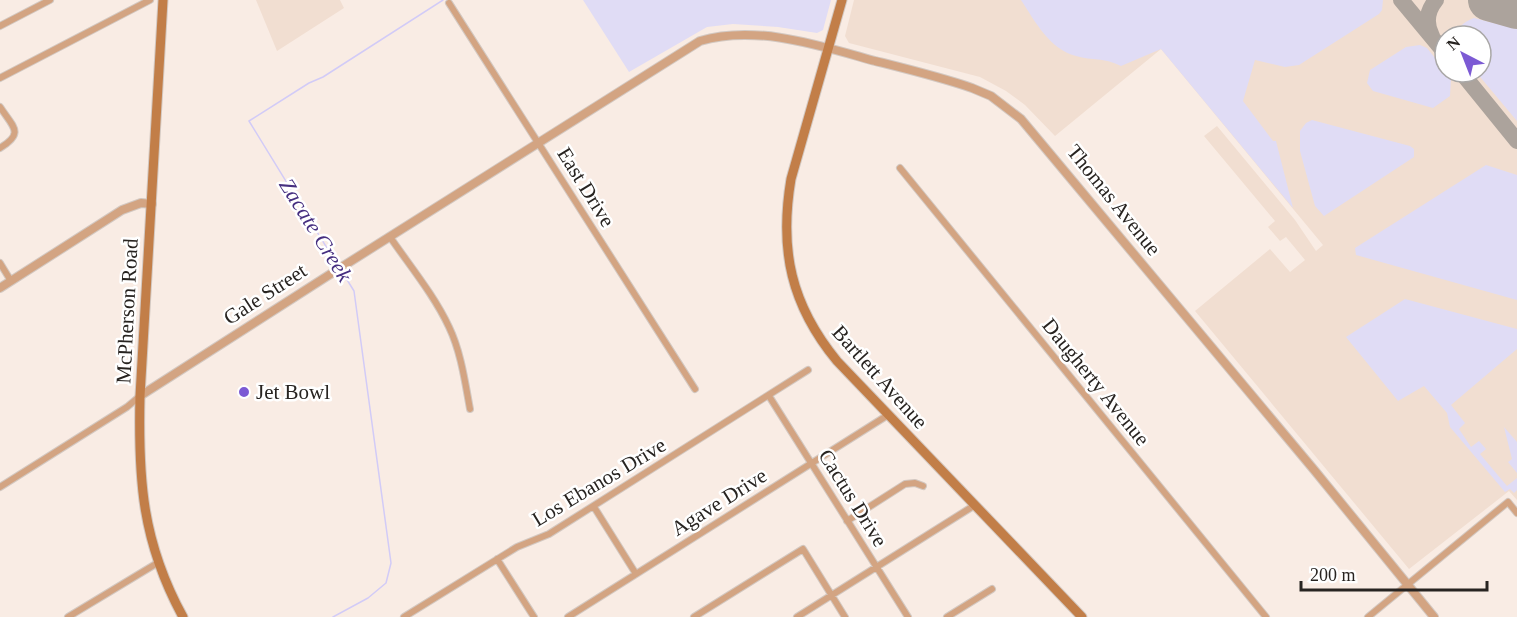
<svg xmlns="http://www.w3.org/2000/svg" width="1517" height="617" viewBox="0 0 1517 617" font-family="'Times New Roman',serif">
	<rect width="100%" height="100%" fill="#f9ece4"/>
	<path fill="#f1ded1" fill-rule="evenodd" d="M256 0H340L344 8 277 51Z
		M854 0H1517V500L1509 491 1409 569 1195 311 1270 249 1290 272 1305 260 1286 237 1280 241 1268 227 1275 221 1204 136 1217 126 1295 220 1316 251 1323 245 1161 49 1055 136 1025 105 1006 91 980 77 849 43 845 36ZM1445 36H1481V72H1445Z"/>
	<path fill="#e0dcf5" d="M583 0H831L823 30 817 33 778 27 733 24 707 27 629 72Z
		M1021 0H1383L1382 10 1379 14 1299 65 1285 67 1255 60 1243 101 1273 141H1276L1293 208 1161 49 1121 66C1103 57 1093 61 1076 56 1049 49 1035 21 1021 0Z
		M1474 18 1517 29V121L1476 72H1481V36H1455C1459 26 1464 22 1474 18Z
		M1420 45 1427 48 1451 78 1450 96 1433 108 1373 91 1367 83 1370 70 1406 47Z
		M1312 120 1410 146 1414 149V157L1324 216 1315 206 1300 151V131L1306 123Z
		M1486 165 1517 175V300L1356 255 1355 248Z
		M1405 299 1517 329V349L1451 405 1465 423 1459 429 1471 447 1479 441 1486 449 1480 454 1507 486 1517 478V490L1514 493 1510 489 1505 492 1450 427 1447 413 1424 386 1398 401 1346 337Z
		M1504 427 1517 442V473L1508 462 1512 459Z"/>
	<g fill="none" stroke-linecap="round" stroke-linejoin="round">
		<path stroke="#d2cbf7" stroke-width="1.5" d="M338 266 249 121 309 83 323 77 443 0
			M333 617 368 598 386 583 391 563 354 291 341 270"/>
		<path stroke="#aca39c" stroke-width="16" d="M1401 0 1445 53
			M1432 36C1425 23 1427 11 1436 0
			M1461 72 1517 141"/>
		<path stroke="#aca39c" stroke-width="42" d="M1489 0 1517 8"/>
		<g stroke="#d3c8c1" stroke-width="8">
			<path id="minor" d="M449 3 695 389
				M0 26 50 0
				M0 78 150 0
				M0 107C13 127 25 133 0 148
				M900 168 1266 617
				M390 237C410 266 434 295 449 327 461 352 465 382 470 409
				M0 263 11 281
				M769 396 908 617
				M0 487 127 407 140 396
				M594 507 636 574
				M847 521 905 484 915 483 923 486
				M497 559 534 617
				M68 617 159 562
				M404 617 517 547 549 534 808 370
				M568 617 888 415
				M694 617 803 549 845 617
				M797 617 975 505
				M947 617 992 589
				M1368 617 1508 502 1517 513"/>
		</g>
		<g stroke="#d3c8c1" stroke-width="10">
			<path id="tertiary" d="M0 288 122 210 141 203 152 204
				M140 396 329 275 700 41C756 24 821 46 875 61 907 69 940 77 972 88L991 96 1021 119 1315 471 1434 617"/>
		</g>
		<g stroke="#d3c8c1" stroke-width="11">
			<path id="secondary" d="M163 0 140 396C138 480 142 542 183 617
				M842 0 791 179C779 250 791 305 837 361L1082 617"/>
		</g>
		<use href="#minor" stroke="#d3a482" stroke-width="6"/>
		<use href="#tertiary" stroke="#d3a482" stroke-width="8"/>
		<use href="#secondary" stroke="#c27e48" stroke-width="9"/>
	</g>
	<circle fill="#7c5ad4" stroke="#fff" stroke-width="2" cx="244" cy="392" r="6"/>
	<g text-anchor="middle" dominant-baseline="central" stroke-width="5" stroke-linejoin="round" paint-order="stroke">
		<g font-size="21" fill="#282421" stroke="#fff">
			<text transform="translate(586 187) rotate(58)">East Drive</text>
			<text transform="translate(1114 200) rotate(51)">Thomas Avenue</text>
			<text transform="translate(265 294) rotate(-33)">Gale Street</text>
			<text transform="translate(127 311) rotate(-87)">McPherson Road</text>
			<text transform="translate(880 377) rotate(48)">Bartlett Avenue</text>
			<text transform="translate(1096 382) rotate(51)">Daugherty Avenue</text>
			<text transform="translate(599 482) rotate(-31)">Los Ebanos Drive</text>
			<text transform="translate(853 498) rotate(58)">Cactus Drive</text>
			<text transform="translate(719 502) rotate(-32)">Agave Drive</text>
		</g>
		<g font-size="21" fill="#282421" stroke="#fff" text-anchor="start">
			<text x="256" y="392">Jet Bowl</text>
		</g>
		<g font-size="22" font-style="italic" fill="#462f80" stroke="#fff">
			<text transform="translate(316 230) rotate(58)">Zacate Creek</text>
		</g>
	</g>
	<g transform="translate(1463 54) rotate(318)"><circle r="28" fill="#ffffff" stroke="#a9a7a6" stroke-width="1.5"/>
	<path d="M0-4.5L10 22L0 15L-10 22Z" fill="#7c5ad4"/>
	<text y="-9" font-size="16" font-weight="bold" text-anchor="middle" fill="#282421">N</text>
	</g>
	<path d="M1301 581v9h186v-9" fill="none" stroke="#282421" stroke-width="3"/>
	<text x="1310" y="581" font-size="18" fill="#282421" stroke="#ffffff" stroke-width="4.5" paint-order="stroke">200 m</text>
</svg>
